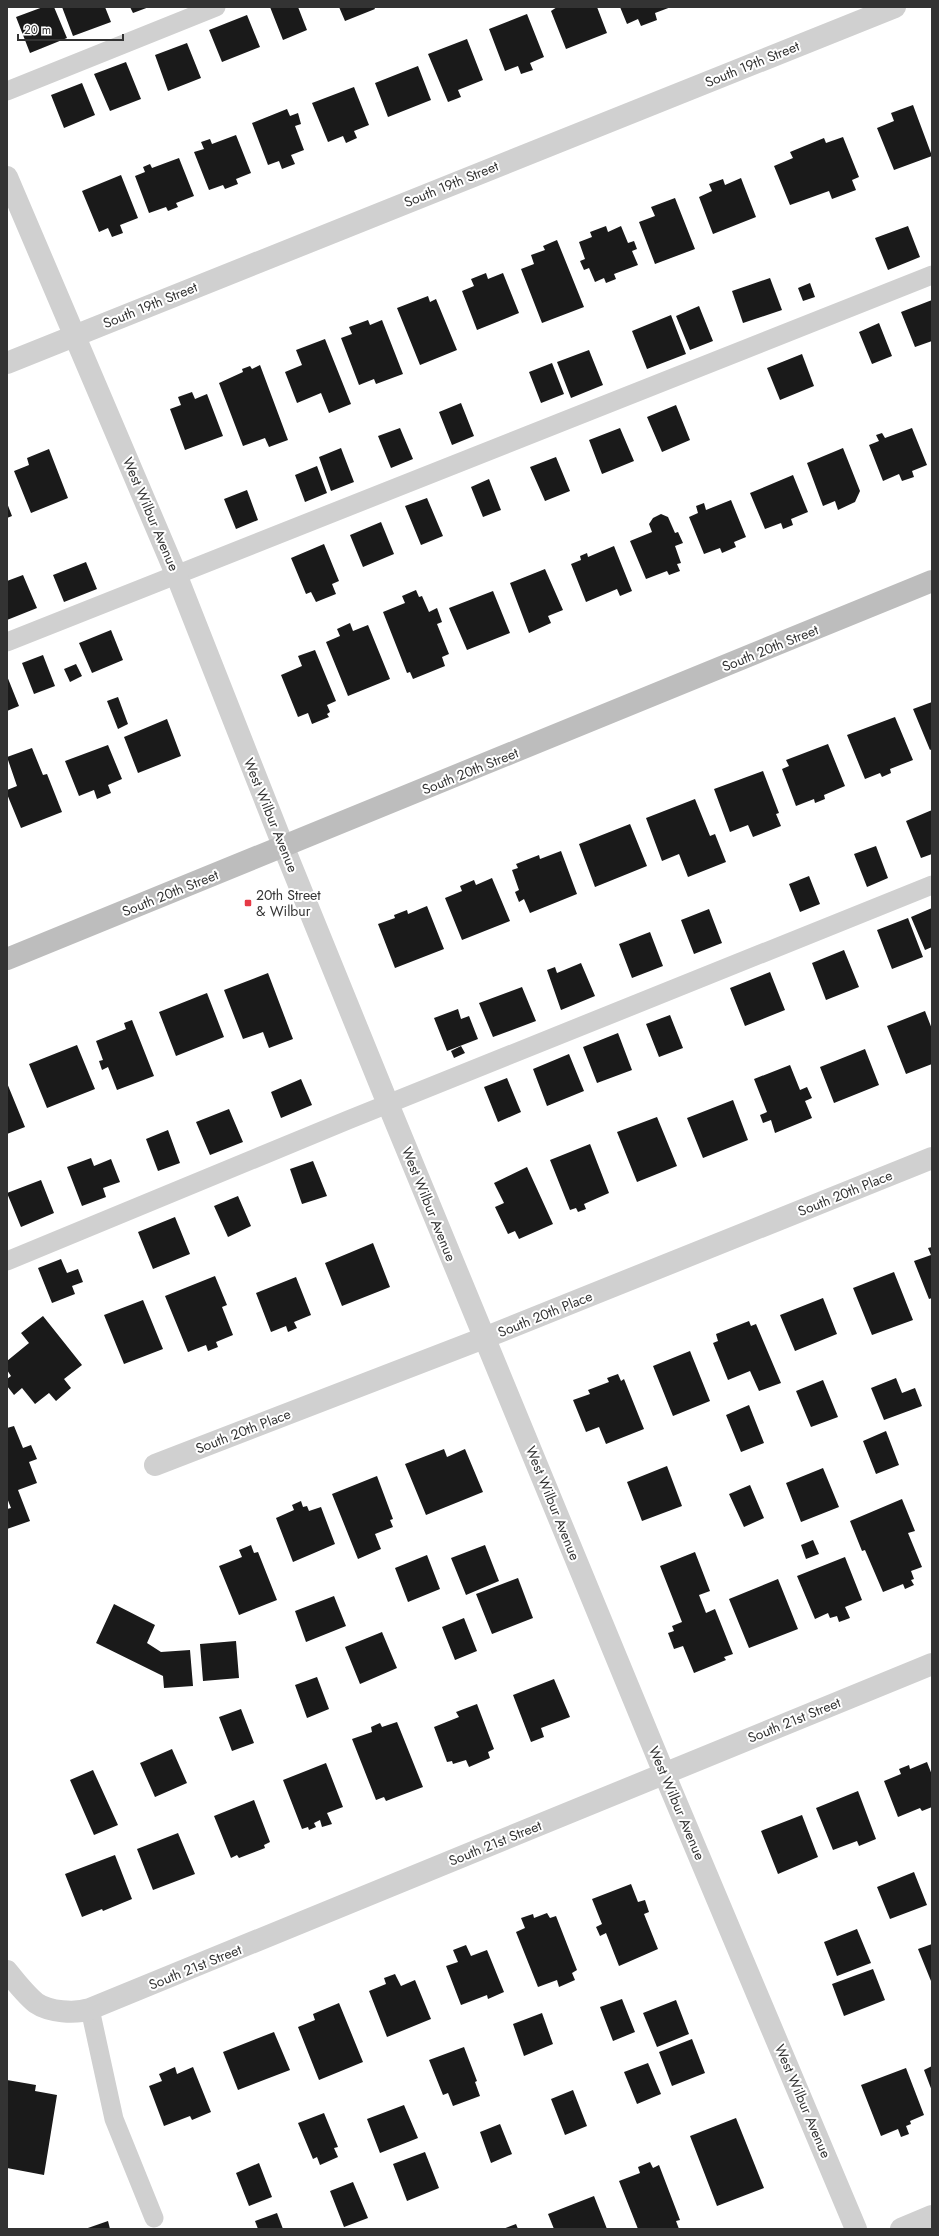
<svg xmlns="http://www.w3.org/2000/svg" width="939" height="2236" viewBox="0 0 939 2236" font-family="Jost,sans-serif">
	<rect width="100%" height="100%" fill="#fff"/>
	<path fill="#1a1a1a" d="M43 7H54L67 38 30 53 16 17Z
		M62 7H105L111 22 73 36Z
		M130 7H149L133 13Z
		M270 7H298L307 30 283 40Z
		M339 7H374L375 9 345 21Z
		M557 7H597L607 33 566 49 551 11Z
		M620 7H671L655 13 657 20 641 26 638 19 627 24Z
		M527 14 544 57 530 63 533 70 521 74 518 66 505 71 489 29Z
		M247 15 260 47 222 62 209 30Z
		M467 39 483 80 458 90 461 97 448 102 428 54Z
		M187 43 201 78 168 91 155 55Z
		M126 62 141 99 110 111 94 74Z
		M418 66 431 100 388 117 375 83Z
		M82 83 95 115 64 128 51 95Z
		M354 87 369 125 354 131 357 138 346 143 343 136 328 142 312 103Z
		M913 105 932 156 894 170 877 128 894 121 891 113Z
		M287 109 290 116 298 113 301 124 295 126 304 150 291 155 295 164 282 169 279 161 268 165 252 123Z
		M236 135 251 173 236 179 238 184 225 189 223 185 209 190 194 152 204 149 201 142 210 139 212 144Z
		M843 137 859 177 852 180 856 190 832 199 829 191 790 205 774 166 793 158 790 152 824 138 826 143Z
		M179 158 194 196 176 203 178 207 168 211 166 207 149 213 135 176 145 172 143 167 150 164 152 168Z
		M121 175 138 218 120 225 123 233 112 237 108 228 99 232 82 191Z
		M741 178 756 217 713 234 699 197 712 191 709 184 723 179 725 185Z
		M675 198 695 249 655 264 639 222 655 216 651 207Z
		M606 226 608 232 621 226 628 243 634 241 637 249 632 251 638 265 614 274 616 279 606 283 604 278 595 282 589 268 584 270 580 261 585 259 579 242 592 237 590 232Z
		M908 226 920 257 888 270 875 238Z
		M557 240 584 307 542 323 521 269 534 264 531 255 545 250 543 246Z
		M486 273 488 279 503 273 519 313 477 330 462 291 474 286 471 279Z
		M770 278 782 310 743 323 732 291Z
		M810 283 815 297 803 301 798 288Z
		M428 296 430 302 436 299 457 350 420 365 397 308Z
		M932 300V341L915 347 901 312Z
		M699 306 713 341 690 350 676 316Z
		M671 315 686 354 647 369 632 331Z
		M368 320 370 325 382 320 403 374 376 384 374 379 359 385 341 338 352 334 349 327Z
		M879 323 892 356 872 364 859 332Z
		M325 339 351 404 329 413 321 393 297 403 285 372 302 365 296 350Z
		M589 350 603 385 571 398 557 362Z
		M802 354 814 386 780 400 767 368Z
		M552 363 564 394 541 403 529 372Z
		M260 365 288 440 269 447 265 438 243 446 219 383 243 372 242 369 250 366 252 369Z
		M192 392 195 399 207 394 223 436 185 450 170 409 181 405 178 397Z
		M461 403 474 436 452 445 439 412Z
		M676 405 690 440 662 452 647 417Z
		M400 428 413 459 391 468 378 436Z
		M620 428 634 461 602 474 589 440Z
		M912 428 927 465 912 471 914 477 902 481 899 474 883 481 869 445 879 441 876 435 882 433 885 438Z
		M341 448 354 482 331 491 319 457Z
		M843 448 860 491 855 502 838 510 835 501 823 506 807 463Z
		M49 449 68 498 31 513 14 471 29 465 27 458Z
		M556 457 570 491 545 501 530 467Z
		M317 466 327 493 305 502 295 475Z
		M793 475 808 512 791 519 793 525 783 529 781 523 765 529 750 493Z
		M489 479 501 510 483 517 471 487Z
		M247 490 258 520 236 529 224 499Z
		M427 498 443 536 421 545 405 506Z
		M731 500 746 537 734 542 736 547 722 553 720 548 704 554 689 517 698 513 696 506 704 503 706 510Z
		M7 503 12 516 7 518Z
		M661 514 668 517 675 533 678 532 683 543 675 546 681 563 677 564 680 571 669 575 667 571 646 579 630 541 652 532 649 524 653 518Z
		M381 522 394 554 363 567 350 535Z
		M324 544 339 581 332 584 336 594 316 602 311 592 306 594 291 558Z
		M614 546 632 591 620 596 617 589 586 602 571 564 581 560 580 556 587 553 588 557Z
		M86 562 97 589 64 602 53 575Z
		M545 569 563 610 548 616 551 623 529 633 510 583Z
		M23 575 37 608 7 620V581Z
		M416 590 419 597 422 596 429 612 437 608 442 622 437 624 449 654 442 657 445 666 413 679 410 672 407 673 383 612 405 603 402 596Z
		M493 591 510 633 467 650 449 608Z
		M350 623 353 631 368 625 390 679 348 696 326 642 340 636 337 629Z
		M111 630 123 660 92 673 79 643Z
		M315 650 336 701 327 705 330 712 327 714 329 717 312 724 308 713 298 717 281 675 302 666 298 656Z
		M43 655 55 686 34 694 22 663Z
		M76 664 82 676 70 682 64 669Z
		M7 676 19 706 7 711Z
		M118 697 128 724 118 729 107 701Z
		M932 702V749L930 750 913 709Z
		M895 717 913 760 890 769 891 773 882 777 880 773 865 779 847 735Z
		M167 719 181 756 138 773 124 737Z
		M828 744 845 786 824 795 825 799 815 803 814 799 796 806 782 769 789 766 786 760Z
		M108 745 122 779 108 785 111 793 97 799 94 790 79 796 65 761Z
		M32 748 43 775 47 774 62 812 21 828 7 794V790L17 786 7 757Z
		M763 771 779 813 776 814 781 826 753 837 748 825 730 832 714 789Z
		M695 799 710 836 715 834 726 862 688 877 679 854 662 861 646 818Z
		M932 810V854L921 858 906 821Z
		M630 824 647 866 595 887 579 844Z
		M876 846 888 878 867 887 854 854Z
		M561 851 577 894 530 913 524 899 519 902 515 892 519 890 512 870 518 868 516 864 539 855 540 859Z
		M809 876 820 904 800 912 789 884Z
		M492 878 510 921 462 940 445 898 462 891 460 886 474 880 476 885Z
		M427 906 444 949 395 968 378 924 395 918 394 915 407 910 408 914Z
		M932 908V947L925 950 911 917Z
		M709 909 722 943 694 954 681 920Z
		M908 918 923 957 892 969 877 930Z
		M650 932 663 966 632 978 619 944Z
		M844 950 859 987 826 1000 812 963Z
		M581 963 595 996 561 1010 547 970 555 967 557 973Z
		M770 972 785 1010 745 1026 730 988Z
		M268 973 293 1039 269 1048 263 1032 243 1039 224 990Z
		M522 987 536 1021 493 1037 479 1003Z
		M207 993 224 1037 176 1056 159 1012Z
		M458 1009 461 1019 469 1016 478 1039 447 1051 434 1018Z
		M925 1011 932 1029V1064L906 1074 887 1026Z
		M670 1015 683 1048 659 1057 646 1024Z
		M132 1020 154 1076 117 1090 108 1067 102 1070 99 1061 103 1060 96 1041 126 1029 124 1023Z
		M618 1033 632 1070 597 1083 583 1047Z
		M77 1045 95 1089 47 1108 29 1064Z
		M461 1046 465 1053 454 1058 451 1051Z
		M865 1049 879 1085 834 1103 820 1067Z
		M569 1054 584 1091 547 1106 533 1069Z
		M790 1065 800 1090 807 1087 812 1098 805 1101 812 1118 775 1133 771 1120 763 1123 760 1115 767 1112 754 1079Z
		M507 1078 521 1112 498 1122 484 1087Z
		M301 1079 312 1105 281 1118 271 1092Z
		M7 1083 25 1127 7 1134Z
		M733 1100 748 1140 703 1158 687 1118Z
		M229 1109 243 1142 210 1155 196 1122Z
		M657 1117 677 1166 637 1182 617 1132Z
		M168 1130 180 1163 158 1171 146 1139Z
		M590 1144 609 1193 584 1204 586 1209 578 1212 576 1208 570 1210 550 1160Z
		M91 1158 94 1166 111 1159 120 1182 103 1188 106 1197 82 1206 67 1167Z
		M313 1161 327 1196 302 1204 290 1169Z
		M527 1167 553 1224 519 1239 515 1231 508 1234 495 1207 504 1203 494 1183Z
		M41 1180 54 1213 21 1227 7 1193Z
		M238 1196 251 1226 228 1237 214 1206Z
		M175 1217 190 1254 153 1269 138 1232Z
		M373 1243 390 1287 342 1306 325 1263Z
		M932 1247V1298L929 1299 914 1261 931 1255 928 1248Z
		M61 1259 67 1273 78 1269 83 1282 72 1286 75 1294 52 1303 38 1268Z
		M894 1272 913 1320 872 1335 853 1288Z
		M215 1276 227 1305 222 1307 233 1335 216 1342 218 1347 208 1351 206 1345 188 1352 165 1296Z
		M296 1277 311 1315 294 1322 297 1328 288 1332 286 1326 271 1332 256 1293Z
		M823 1298 837 1334 795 1351 780 1315Z
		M143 1300 163 1349 124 1364 104 1315Z
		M43 1316 82 1365 64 1379 71 1388 56 1401 49 1393 35 1404 22 1388 14 1395 7 1386V1379L11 1376 7 1370V1361L29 1343 21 1333Z
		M749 1321 751 1326 756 1324 781 1383 759 1391 750 1371 728 1380 713 1343 718 1341 716 1334Z
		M690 1351 710 1401 673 1416 653 1366Z
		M618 1374 621 1381 624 1379 644 1429 606 1444 599 1427 586 1432 573 1400 590 1394 588 1390 609 1382 607 1378Z
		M896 1378 902 1393 915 1388 922 1406 884 1420 871 1388Z
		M823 1380 838 1417 811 1427 796 1391Z
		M749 1405 764 1443 741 1452 726 1415Z
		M14 1426 23 1448 31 1445 37 1459 29 1462 37 1483 18 1490 30 1521 7 1529V1509L11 1508 7 1498V1428Z
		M886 1431 899 1465 876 1474 863 1441Z
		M444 1449 447 1457 465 1449 483 1492 426 1515 405 1464Z
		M667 1466 682 1506 642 1521 627 1482Z
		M823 1468 839 1507 801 1522 786 1483Z
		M377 1476 393 1519 390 1520 393 1527 375 1534 381 1549 358 1559 332 1494Z
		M750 1485 764 1518 744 1527 729 1494Z
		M902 1499 915 1531 908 1533 922 1567 911 1571 914 1579 911 1580 914 1585 905 1589 903 1584 883 1592 865 1550 862 1551 850 1521Z
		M301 1501 303 1507 307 1506 309 1511 321 1507 335 1544 293 1562 276 1518 294 1510 292 1505Z
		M813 1540 819 1554 806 1559 801 1545Z
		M251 1545 254 1553 258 1552 277 1600 239 1615 219 1566 242 1557 239 1550Z
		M485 1545 499 1581 466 1595 451 1558Z
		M695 1552 710 1591 699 1595 706 1613 715 1609 733 1654 724 1657 726 1660 694 1673 683 1646 674 1649 668 1633 674 1631 672 1626 682 1622 660 1566Z
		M427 1555 440 1589 408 1602 395 1568Z
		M845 1557 862 1600 845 1607 850 1618 839 1622 837 1616 830 1618 828 1613 815 1619 797 1576Z
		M518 1578 533 1618 492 1634 476 1594Z
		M778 1579 798 1629 749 1648 729 1599Z
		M334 1596 346 1626 306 1642 295 1611Z
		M114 1604 155 1625 147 1643 161 1652 190 1650 193 1686 164 1688 163 1676 96 1643Z
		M464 1618 477 1651 455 1660 442 1627Z
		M382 1632 397 1668 360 1684 345 1647Z
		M236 1641 239 1678 203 1681 200 1644Z
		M317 1677 329 1709 307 1718 295 1685Z
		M554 1679 570 1717 541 1728 544 1737 531 1742 513 1695Z
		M477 1704 494 1749 488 1752 490 1758 469 1767 466 1760 453 1764 452 1761 447 1762 434 1727 459 1717 456 1712Z
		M241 1709 254 1743 232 1751 219 1717Z
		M397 1722 423 1787 386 1801 384 1797 376 1800 352 1739 372 1732 371 1727 380 1723 382 1727Z
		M172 1749 187 1783 155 1797 140 1763Z
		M927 1762 932 1775V1807L922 1811 920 1808 898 1817 884 1781 901 1774 899 1769 909 1765 910 1769Z
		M326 1763 343 1807 327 1813 332 1824 322 1827 320 1820 314 1823 316 1827 309 1830 308 1827 302 1829 283 1780Z
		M93 1770 118 1825 94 1835 70 1780Z
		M858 1791 876 1839 859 1846 857 1841 833 1850 816 1808Z
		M254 1800 270 1842 264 1845 265 1848 239 1858 237 1855 231 1858 214 1816Z
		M802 1815 818 1857 778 1874 761 1831Z
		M178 1833 195 1874 153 1890 137 1849Z
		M115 1855 132 1899 103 1911 102 1909 82 1917 65 1874Z
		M914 1872 927 1905 890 1919 877 1887Z
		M631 1884 638 1902 645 1900 649 1912 644 1914 658 1949 619 1966 606 1933 600 1936 596 1927 602 1924 592 1899Z
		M547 1913 550 1918 556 1916 577 1970 572 1973 575 1980 559 1987 557 1980 538 1987 516 1932 525 1928 521 1918 533 1914 534 1918Z
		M857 1929 871 1963 837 1976 824 1942Z
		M932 1944V1981H931L918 1949Z
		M466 1945 471 1956 487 1950 504 1992 488 1999 487 1995 461 2005 446 1966 458 1962 453 1950Z
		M873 1969 885 2000 844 2016 832 1984Z
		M395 1974 401 1986 415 1980 431 2019 387 2037 369 1991 386 1984 384 1978Z
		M622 1999 635 2032 613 2041 600 2007Z
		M676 2000 689 2034 657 2047 643 2013Z
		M339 2003 363 2062 319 2080 298 2027 315 2020 313 2014Z
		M542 2013 553 2044 524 2056 513 2024Z
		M274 2032 290 2070 238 2090 223 2052Z
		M692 2039 705 2073 672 2086 659 2052Z
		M464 2047 477 2081 475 2082 480 2096 453 2106 448 2093 443 2095 429 2060Z
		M648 2063 661 2094 637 2104 624 2072Z
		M932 2066V2091L924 2070Z
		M175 2067 177 2074 193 2067 211 2112 192 2120 190 2116 164 2126 149 2086 162 2081 159 2074Z
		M906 2068 924 2115 910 2121 911 2124 906 2126 909 2134 901 2137 898 2129 881 2136 861 2085Z
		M7 2080 36 2085 35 2091 57 2095 44 2175 7 2168Z
		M573 2090 587 2126 565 2135 551 2099Z
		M404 2105 418 2138 380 2153 367 2119Z
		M324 2113 338 2147 334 2148 338 2157 320 2165 317 2157 313 2159 298 2123Z
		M736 2118 764 2188 717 2206 690 2136Z
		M500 2124 512 2154 491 2163 480 2132Z
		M425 2152 439 2188 407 2201 393 2164Z
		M650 2162 653 2168 659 2165 680 2220 676 2221 679 2229H638L619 2181 640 2173 638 2167Z
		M259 2163 272 2197 249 2206 236 2173Z
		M353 2182 368 2218 344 2227 330 2191Z
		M594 2196 607 2229H554L548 2214Z
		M277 2213 283 2229H258L255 2221Z
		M108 2221 110 2229H85Z
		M516 2224 518 2229H503Z"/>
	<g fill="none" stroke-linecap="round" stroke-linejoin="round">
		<path stroke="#d0d0d0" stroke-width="19" d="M7 91 216 7
			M7 642 932 275
			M7 1261 348 1120 932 885
			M90 2009 114 2119 154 2218"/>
		<path stroke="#d0d0d0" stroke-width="22" d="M7 177 176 574 284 848 388 1104 664 1773 856 2229
			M7 363 895 7
			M155 1465 484 1338 932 1158
			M7 1971C15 1981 25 1994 36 2003 49 2012 75 2014 90 2009L932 1664
			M901 2229 932 2216"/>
		<path stroke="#bdbdbd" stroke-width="22" d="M7 959 932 581"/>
	</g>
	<rect fill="#e63946" stroke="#fff" stroke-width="1.5" x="244" y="899" width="8" height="8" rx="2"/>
	<g text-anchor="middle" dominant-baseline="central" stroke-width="4" stroke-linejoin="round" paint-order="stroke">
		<g font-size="14" fill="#333" stroke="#fff">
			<text transform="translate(752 64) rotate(-22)">South 19th Street</text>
			<text transform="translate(451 184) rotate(-22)">South 19th Street</text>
			<text transform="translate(150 305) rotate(-22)">South 19th Street</text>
			<text transform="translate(151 514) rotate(67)">West Wilbur Avenue</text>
			<text transform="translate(770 648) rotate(-22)">South 20th Street</text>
			<text transform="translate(470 771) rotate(-22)">South 20th Street</text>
			<text transform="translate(271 815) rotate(68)">West Wilbur Avenue</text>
			<text transform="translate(170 893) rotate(-22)">South 20th Street</text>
			<text transform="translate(845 1193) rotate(-22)">South 20th Place</text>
			<text transform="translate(429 1204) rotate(68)">West Wilbur Avenue</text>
			<text transform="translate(545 1314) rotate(-22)">South 20th Place</text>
			<text transform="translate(243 1431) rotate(-21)">South 20th Place</text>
			<text transform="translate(553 1503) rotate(68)">West Wilbur Avenue</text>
			<text transform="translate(794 1720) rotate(-22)">South 21st Street</text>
			<text transform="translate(677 1803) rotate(67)">West Wilbur Avenue</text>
			<text transform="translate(495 1843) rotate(-22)">South 21st Street</text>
			<text transform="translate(195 1967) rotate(-22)">South 21st Street</text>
			<text transform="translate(803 2101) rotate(67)">West Wilbur Avenue</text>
		</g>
		<g font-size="14" fill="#333" stroke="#fff" text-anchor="start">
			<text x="256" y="895">20th Street<tspan x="256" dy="16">&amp; Wilbur</tspan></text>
		</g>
	</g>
	<rect width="939" height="2236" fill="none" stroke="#333333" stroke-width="16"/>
	<path d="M18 34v6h105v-6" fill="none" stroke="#333333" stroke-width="2"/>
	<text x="24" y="34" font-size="12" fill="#333333" stroke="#ffffff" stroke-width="3" paint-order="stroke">20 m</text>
</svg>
